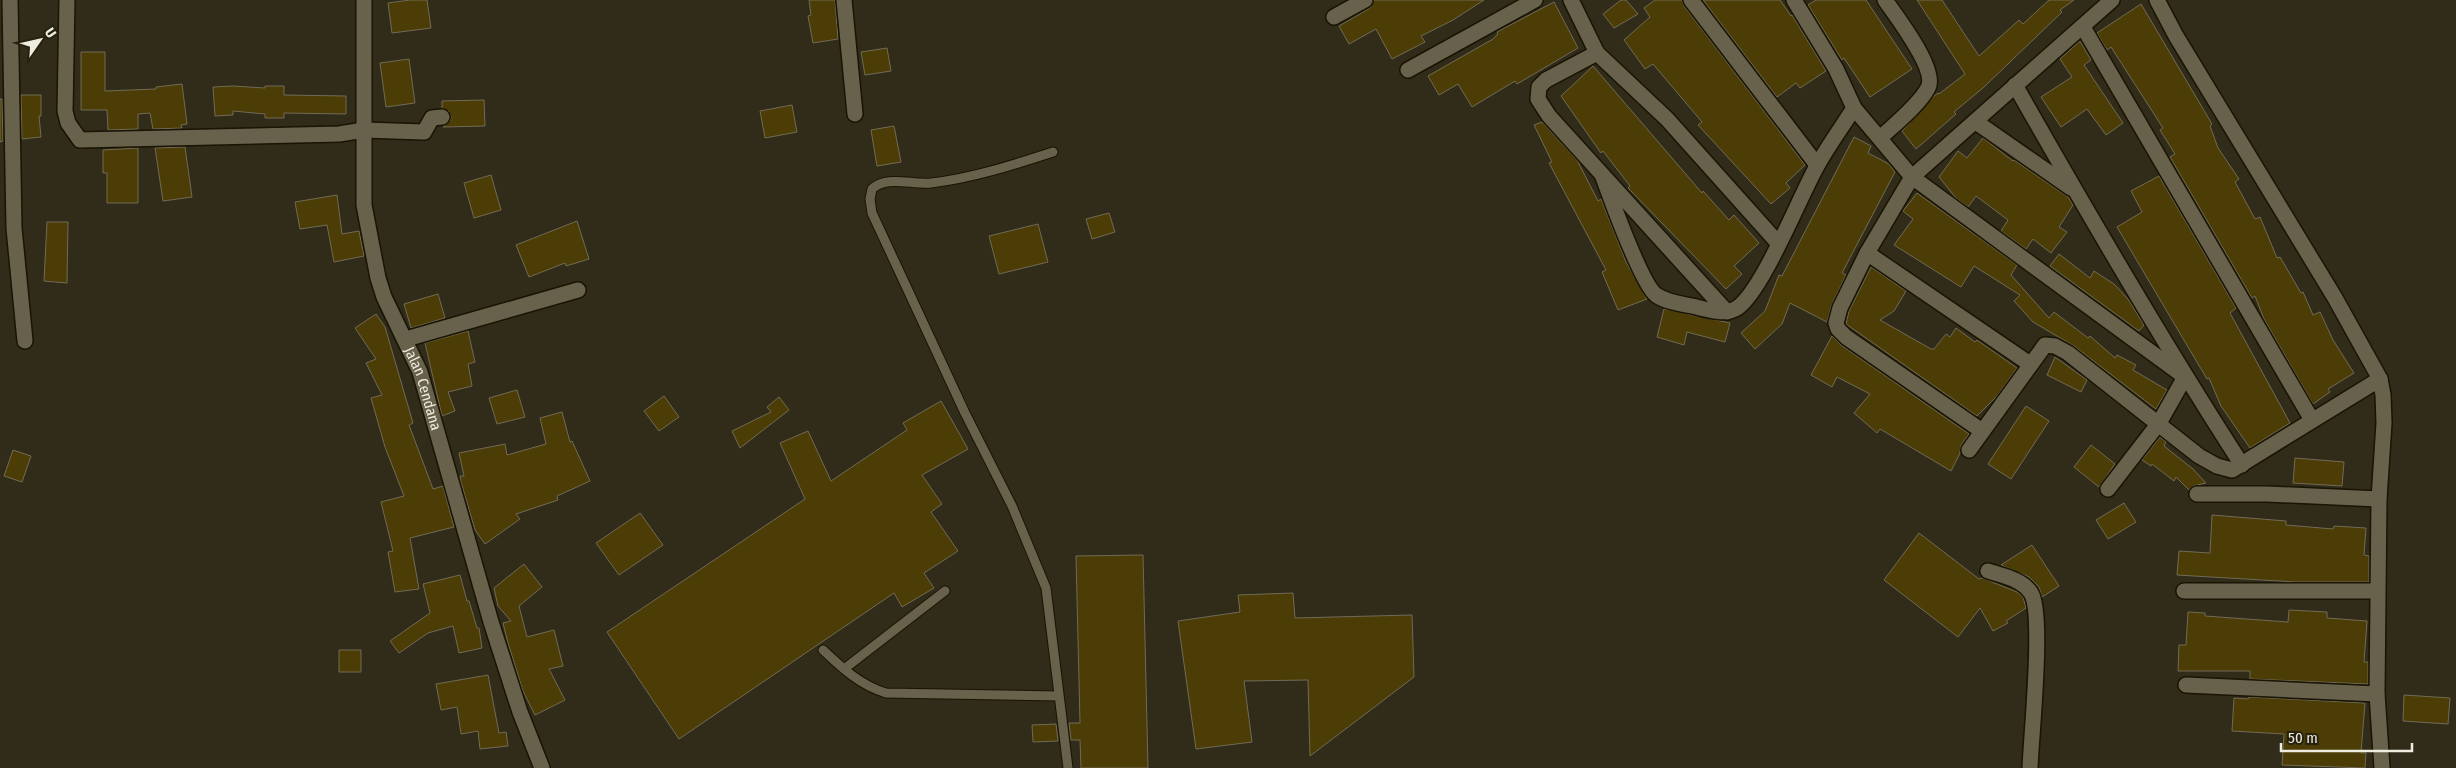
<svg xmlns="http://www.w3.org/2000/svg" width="2456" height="768" viewBox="0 0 2456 768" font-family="'Fira Sans Condensed',sans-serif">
	<rect width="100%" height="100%" fill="#312b19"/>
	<path fill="#4b3d05" stroke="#716b56" d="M410 0H427L431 28 392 33 388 3Z
		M809 0H835L838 39 813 43 808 16 811 15Z
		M1374 0H1484L1453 20 1421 36 1425 42 1392 59 1376 29 1349 44 1339 26 1370 8Z
		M1621 0H1626L1638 14 1614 28 1603 14Z
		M1655 0H1682L1684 6 1805 165 1786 183 1790 188 1771 204 1698 125 1702 122 1653 64 1645 69 1624 40 1650 17 1644 8Z
		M1703 0H1780L1791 16 1792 15 1826 71 1800 88 1796 83 1777 97Z
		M1816 0H1866L1912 69 1870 97 1844 58 1842 60 1808 5Z
		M1917 0H1942L1979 56 2019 20 2023 24 2049 0H2074L2060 10 2062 12 1984 87 1954 112 1956 114 1916 149 1902 131 1934 96 1938 93 1939 94 1965 74Z
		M1554 2 1578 48 1517 84 1515 81 1472 107 1458 84 1439 95 1428 76 1493 39 1498 34 1497 32Z
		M2141 4 2212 124 2210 126 2218 148 2239 179 2235 182 2255 219 2260 217 2277 258 2280 257 2301 293 2303 292 2313 315 2320 312 2333 340 2354 373 2328 389 2330 392 2313 404 2264 319 2255 296 2252 298 2170 157 2175 154 2160 130 2163 128 2111 47 2107 50 2097 33Z
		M2080 41 2091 60 2084 65 2123 123 2106 135 2087 109 2061 127 2041 97 2072 77 2060 59Z
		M887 48 891 71 865 75 861 52Z
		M81 52H105V91L156 89V87L182 84 187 124 181 125 182 128 153 129 150 113 138 114V129L108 130 107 110H81Z
		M409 59 415 103 386 107 380 63Z
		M1593 66 1702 193 1703 191 1729 220 1734 215 1759 243 1734 266 1742 274 1726 289 1628 188 1630 186 1603 151 1601 153 1561 96Z
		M233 86 265 88V86H284V95L346 96V114L284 113V118H265V114L233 111V115L215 116 213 87Z
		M21 95H41V116H39L41 137 22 139Z
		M0 99H2L3 141 0 142Z
		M484 100 485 126 443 127 450 121 451 117 449 111 442 108V101Z
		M792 105 797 132 765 138 760 111Z
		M1542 122 1577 160 1598 201 1601 199 1626 262 1647 299 1618 310 1602 272 1606 270 1549 163 1552 162 1534 125Z
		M894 126 901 162 877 166 871 130Z
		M1854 137 1871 146 1868 153 1889 164 1895 172 1842 273 1846 275 1832 304 1827 322 1790 303 1782 324 1755 349 1741 333 1765 311 1779 275 1782 276Z
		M1983 138 2013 161 2014 160 2068 197 2073 205 2059 227 2067 232 2051 253 2033 239 2026 249 2001 231 2008 220 1976 196 1968 207 1956 198 1939 177 1958 151 1967 158Z
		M185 147 192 197 163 201 155 148Z
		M138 148V203H107V173H103V150Z
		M491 175 501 210 474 218 464 183Z
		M2159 176 2236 308 2230 313 2290 423 2250 448 2221 406 2209 378 2207 379 2117 227 2142 212 2131 191Z
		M1917 193 2017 265 2011 275 2049 318 2054 312 2088 338 2090 336 2115 358 2117 355 2136 365 2133 370 2167 390 2156 409 2074 346 2033 322 2014 301 2020 295 1974 266 1961 287 1894 245 1913 219 1903 211Z
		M337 195 342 234 359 231 364 256 334 262 327 225 300 229 295 202Z
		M1109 213 1115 232 1092 239 1086 219Z
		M577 221 589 259 566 266 565 263 529 277 516 245Z
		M47 222H68L67 283 44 281Z
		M1038 224 1048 262 999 274 989 236Z
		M2059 254 2090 278 2094 271 2114 284 2128 299 2144 325 2139 331 2050 266Z
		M1871 267 1906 291 1894 311 1880 320 1931 349H1934L1946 334 1950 337 1956 328 1975 342 1977 340 2017 368 1997 396 1977 416 1846 324 1849 311Z
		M438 294 445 318 411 328 404 304Z
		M1664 309 1730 323 1725 342 1687 332 1684 345 1657 337Z
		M376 314 385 327 413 423 409 425 433 489 443 486 454 527 410 538 419 589 395 592 388 552 393 551 381 502 404 496 385 447 371 398 382 395 366 363 376 359 355 328Z
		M468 331 475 362 468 364 472 386 448 392 455 411 442 416 425 343Z
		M1832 336 1841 345 1969 434 1961 445 1960 453 1951 471 1880 429 1877 433 1854 413 1870 394 1837 377 1832 387 1811 375Z
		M2055 357 2087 380 2081 392 2047 375Z
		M517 390 525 417 497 424 489 398Z
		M664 396 679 417 659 431 644 411Z
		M779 397 789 410 740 448 732 431 771 412 767 407Z
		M941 401 968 449 922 475 942 504 931 512 958 551 924 573 934 588 902 607 894 593 679 739 607 632 805 499 780 443 808 431 831 481 907 430 903 423Z
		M2026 406 2049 421 2011 479 1988 464Z
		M562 412 570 442 572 441 590 481 557 496 558 500 516 514 520 519 485 544 475 530 461 482 460 476H464L459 453 505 444 507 455 546 444 540 418Z
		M2160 437 2166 442 2164 446 2193 469 2206 483 2193 486 2189 490 2176 477 2174 481 2152 464 2151 466 2142 460Z
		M2091 445 2115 464 2099 487 2074 467Z
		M13 450 31 456 22 482 4 476Z
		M2295 458 2344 462 2342 486 2293 483Z
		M2124 503 2136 522 2108 539 2096 520Z
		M640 513 663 545 619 575 596 543Z
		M2212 515 2286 521V525L2333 529 2334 526 2366 528 2364 555 2369 556V582H2296L2177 575 2179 551 2210 553Z
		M1919 533 1979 579 1982 578 2017 592 2023 597 2026 608 2006 621 2008 623 1993 631 1980 608 1958 637 1884 580Z
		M2032 545 2059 586 2042 597 2039 587 2029 577 2001 565Z
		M1143 555 1148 768H1081L1080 740H1071L1069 723H1080L1076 556Z
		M524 564 542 587 519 606 527 637 554 630 563 666 549 669 565 700 535 715 523 691 508 643 503 623 511 621 498 606 494 588Z
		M460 575 467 601H469L477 628H479L482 648 459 653 453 626 428 633 399 653 390 641 430 613 423 584Z
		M1293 593 1295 618 1412 615 1414 677 1310 756 1308 680 1244 681 1252 742 1196 749 1178 621 1240 612 1238 595Z
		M2289 610 2327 612V618L2367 621 2364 662H2368V684L2250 679V671H2178L2179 645H2186L2188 612 2205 613V616L2288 622Z
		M339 650H361V672H339Z
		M488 675 499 733 506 732 508 746 480 749 478 731 461 734 457 707 441 710 436 684Z
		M2404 695 2450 698 2448 724 2403 721Z
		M2249 697 2365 703 2361 753H2366L2365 768 2282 765 2284 734 2232 731 2234 698 2248 699Z
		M1056 724 1058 741 1033 742 1032 725Z"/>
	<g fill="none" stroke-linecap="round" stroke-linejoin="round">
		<g stroke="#191403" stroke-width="11">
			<path id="lane" d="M1053 152C1013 165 973 178 931 183 912 185 886 175 872 189L870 199 872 213 965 413 1012 506 1046 588 1068 768
				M823 650C842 668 860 685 886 693L1059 696
				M844 669 945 591"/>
		</g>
		<g stroke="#191403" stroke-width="18">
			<g id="street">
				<path d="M10 0 14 228 25 341"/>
				<path d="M67 0 65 111 68 123 80 140 339 134 364 130 424 132 432 118 442 117"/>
				<path id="s1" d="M364 0V205L378 278 384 297 420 372 491 622 520 712 542 768"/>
				<path d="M844 0 855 114"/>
				<path d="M1571 0 1597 53 1667 119 1778 243"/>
				<path d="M1691 0 1817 165"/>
				<path d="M1794 0 1836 69 1854 108 1912 177 2185 377 2159 423 2108 489"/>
				<path d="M2157 0 2176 36 2335 298 2380 379 2383 395 2384 423 2379 499 2377 694 2382 768"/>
				<path d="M1334 17 1365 0"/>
				<path d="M2083 27 2312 420"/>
				<path d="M1597 53 1546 80 1539 87 1538 99 1549 116 1727 312"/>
				<path d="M1408 70 1535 0"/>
				<path d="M2015 85C2088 214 2162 341 2242 465"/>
				<path d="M1976 122 2071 188"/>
				<path d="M1880 138C1894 125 1919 105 1928 88 1938 70 1896 16 1885 0"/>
				<path d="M1603 177C1611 199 1641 283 1656 295 1666 302 1681 304 1692 306 1705 309 1725 316 1737 308 1762 292 1800 196 1817 166 1828 146 1842 127 1854 108"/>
				<path d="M1867 253 2030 364"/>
				<path d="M406 339 578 290"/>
				<path d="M1982 431 1846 337 1838 329 1836 323 1840 308 1867 253 1912 177 2112 0"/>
				<path d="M1969 450 2045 345 2055 346 2068 353 2199 456 2217 466 2232 470 2380 379"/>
				<path d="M2197 494H2267L2379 499"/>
				<path d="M1988 571C2003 576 2022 579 2031 593 2044 613 2031 738 2030 768"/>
				<path d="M2184 591H2377"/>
				<path d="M2186 685 2377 694"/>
			</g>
		</g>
		<use href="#lane" stroke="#68624d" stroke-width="9"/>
		<use href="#street" stroke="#68624d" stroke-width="15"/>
	</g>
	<g text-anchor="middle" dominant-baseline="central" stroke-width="5" stroke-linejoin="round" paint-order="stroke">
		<g font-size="15" fill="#eeebdf" stroke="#27220f">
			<text stroke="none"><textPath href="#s1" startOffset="399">Jalan Cendana</textPath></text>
		</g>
	</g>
	<g transform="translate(40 40) rotate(56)" stroke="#27220f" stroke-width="4" paint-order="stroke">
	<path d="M0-4L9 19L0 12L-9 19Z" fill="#eeebdf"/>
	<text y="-8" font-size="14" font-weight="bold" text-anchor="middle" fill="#eeebdf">U</text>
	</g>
	<path d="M2281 743v8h131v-8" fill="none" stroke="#eeebdf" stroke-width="2.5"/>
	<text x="2288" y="743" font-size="15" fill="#eeebdf" stroke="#27220f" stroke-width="4" paint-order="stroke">50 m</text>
</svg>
